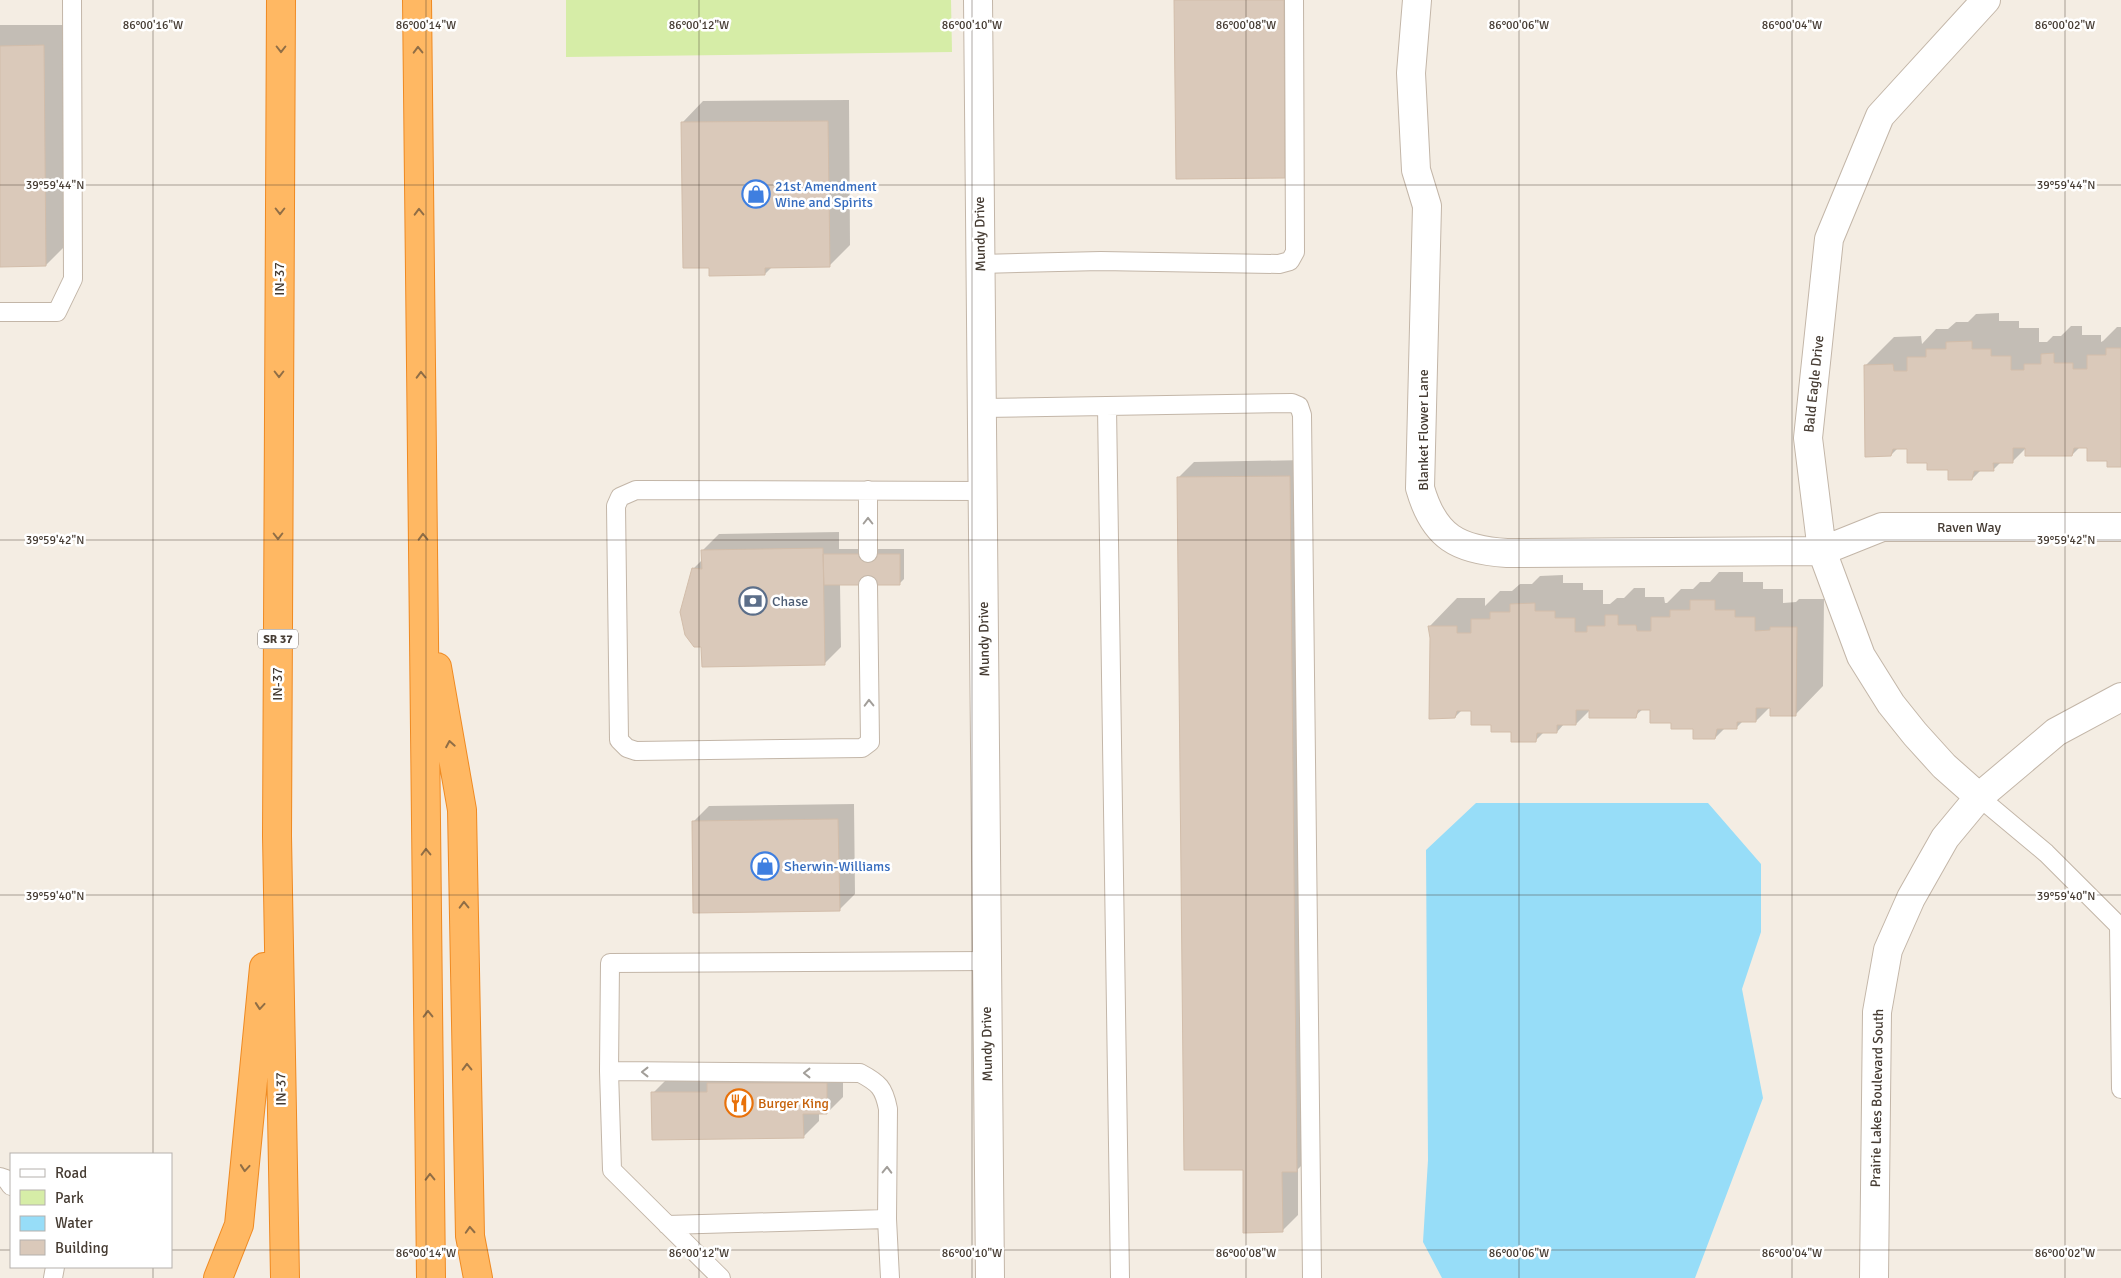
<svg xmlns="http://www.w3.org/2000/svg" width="2121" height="1278" viewBox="0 0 2121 1278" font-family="Signika,sans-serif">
	<rect width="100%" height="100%" fill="#f4ede3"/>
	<path fill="#d6eda7" d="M566 0H951L952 52 566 57Z"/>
	<path fill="#97ddf8" d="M1476 803H1708L1761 864V932L1742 989 1763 1098 1695 1278H1442L1423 1242 1428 1160 1426 850Z"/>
	<path fill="#0003" d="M1176 0H1299L1301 161 1285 177Z
		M0 25H64L67 244 46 265 0 266Z
		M849 100 850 245 829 266H773L765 274 683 122 703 101Z
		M1999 313V321H2019V328H2039V342H2047L2053 336H2061L2071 326H2082V335H2101V342L2103 341 2117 327H2121V466L2088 447H2080L2072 455 2026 448 2012 462H2001L1993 470H1981L1972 479 1928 462 1908 448H1898L1891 455 1866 365 1894 337 1921 336 1922 344 1936 329H1948L1956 322H1968L1976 314Z
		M1306 460 1313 1154 1298 1169V1215L1282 1231 1244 1168 1178 478 1194 462Z
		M839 532V549H904V579L899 584H840L841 647 825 663 693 569 703 559V550L719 534Z
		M1719 572H1743V582H1763V589H1783V603L1796 602 1799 599H1824L1823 686 1795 715 1771 706 1756 721H1743L1736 728H1725L1715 738 1694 728 1672 722 1652 709H1643L1635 716 1590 710 1576 724H1564L1557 732H1544L1535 741 1492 724 1472 710H1462L1455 717 1429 627 1457 598H1485V606L1500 591H1512L1520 584H1532L1540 576 1563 575V583H1583V590H1603V604H1610L1617 598H1624L1634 588H1645V597H1664L1665 603H1667L1681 589H1693L1700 582H1710Z
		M854 804 855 894 839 910 693 822 709 806Z
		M843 1067V1097L827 1113H819V1121L803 1137 653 1093 669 1077Z"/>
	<path fill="#dac9ba" stroke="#d2bdaa" d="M1174 0H1284L1285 178 1176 179Z
		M44 45 46 266 0 267V46Z
		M828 121 830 267 765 268V275L709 276V268H683L681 122Z
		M1972 341V349H1991V356H2011V370H2024V364H2041V354L2054 353V363H2073V369H2087V355H2106V348H2121V467H2107V461H2087V448H2074L2072 456H2025V448H2013V463H1993L1994 471H1974L1972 480H1948V470H1927V463H1907V449H1893L1891 456 1865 457 1864 365 1893 364 1894 371H1907V357H1926V349H1946V342Z
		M1290 476 1297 1172H1282L1283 1232 1243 1233V1170H1184L1177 477Z
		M823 548 825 665 702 667 701 647H694L685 635 680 612 692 568 702 569 701 550Z
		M823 554H900V585H824Z
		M1690 600H1715V610H1735V617H1755V631L1770 630V627H1797L1796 716H1770V708H1756V722H1737V729H1717L1715 739H1693V729H1671V723H1650V710H1638L1636 718H1589V710H1576V725H1557V733H1537L1536 742H1511V732H1491V725H1471V711H1457L1455 718 1429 719 1430 638 1428 626H1457V633H1471V619H1490V612H1510V604L1535 603V611H1555V618H1575V632H1587V626H1605V615H1618V625H1636L1637 631H1651V617H1670V610H1690Z
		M838 819 840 911 693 913 692 821Z
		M707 1083H827V1114H803L804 1138 652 1140 651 1092H707Z"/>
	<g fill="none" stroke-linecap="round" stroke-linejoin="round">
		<g stroke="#c3b6a8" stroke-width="20">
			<path id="service" d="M980 264 1101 261 1279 264 1290 261 1295 252 1294 0
				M0 312H57L73 279 72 0
				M1107 407 1120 1278
				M982 408 1292 403 1299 406 1302 415 1312 1278
				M868 490V553
				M868 585 870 742 862 748 636 751 627 748 619 740 616 506 620 497 636 490 982 491
				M1979 797 2046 853 2119 926 2121 1089
				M609 1071 860 1073C879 1083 884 1088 888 1109L887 1219
				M0 1177 6 1179 11 1186
				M667 1225 887 1219 890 1278
				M53 1278 55 1267
				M721 1278 612 1170 609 1071 610 963 987 961"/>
		</g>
		<g stroke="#c3b6a8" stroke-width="30">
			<path id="minor" d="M978 0 990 1278
				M1417 0 1411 73 1416 170 1427 206 1420 488C1434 537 1458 550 1507 553L1822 551 1882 527H2121
				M1979 797 1944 766 1915 734 1891 704 1861 656 1822 551 1808 438 1829 239 1880 116 1986 0
				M1874 1278 1877 1012 1888 950 1911 898 1945 838 1979 797 2056 732 2121 697"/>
		</g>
		<g stroke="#ef8a22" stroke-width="30">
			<path id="motorway" d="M281 0 277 836 285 1278
				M417 0 431 1278
				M437 667 462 810 470 1236 478 1278
				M218 1278 239 1225 264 967"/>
		</g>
		<use href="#service" stroke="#fff" stroke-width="18"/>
		<use href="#minor" stroke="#fff" stroke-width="28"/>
		<use href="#motorway" stroke="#ffb863" stroke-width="28"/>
	</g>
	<defs><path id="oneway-chevron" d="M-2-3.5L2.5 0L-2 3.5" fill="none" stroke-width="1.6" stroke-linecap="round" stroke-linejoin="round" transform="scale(1.25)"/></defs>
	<g stroke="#906e46">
		<use href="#oneway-chevron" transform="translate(281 49) rotate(90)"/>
		<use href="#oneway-chevron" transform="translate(418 50) rotate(-91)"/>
		<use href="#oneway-chevron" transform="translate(280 211) rotate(90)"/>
		<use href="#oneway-chevron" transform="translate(419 212) rotate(-91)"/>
		<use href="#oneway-chevron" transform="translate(279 374) rotate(90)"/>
		<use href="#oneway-chevron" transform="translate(421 375) rotate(-91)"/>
		<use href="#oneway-chevron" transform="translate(278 536) rotate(90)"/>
		<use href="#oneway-chevron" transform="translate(423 537) rotate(-91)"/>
		<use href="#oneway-chevron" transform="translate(450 744) rotate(-100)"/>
		<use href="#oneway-chevron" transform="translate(426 852) rotate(-91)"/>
		<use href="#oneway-chevron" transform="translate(464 905) rotate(-91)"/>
		<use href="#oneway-chevron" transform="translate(260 1006) rotate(95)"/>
		<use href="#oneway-chevron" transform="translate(428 1014) rotate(-91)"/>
		<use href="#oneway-chevron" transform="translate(467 1067) rotate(-91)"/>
		<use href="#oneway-chevron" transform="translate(245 1168) rotate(95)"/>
		<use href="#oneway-chevron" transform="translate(430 1177) rotate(-91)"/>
		<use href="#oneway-chevron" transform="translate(470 1230) rotate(-93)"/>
	</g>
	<g stroke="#a29e99">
		<use href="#oneway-chevron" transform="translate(868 521) rotate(-90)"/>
		<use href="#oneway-chevron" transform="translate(869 703) rotate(-91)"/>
		<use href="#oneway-chevron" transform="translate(645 1072) rotate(-180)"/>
		<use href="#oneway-chevron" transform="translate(807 1073) rotate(-180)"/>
		<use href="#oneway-chevron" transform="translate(887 1170) rotate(-89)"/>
	</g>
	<path fill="none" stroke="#463c33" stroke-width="1" stroke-opacity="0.45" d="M153 0V1154M426 0V1278M699 0V1278M972 0V1278M1246 0V1278M1519 0V1278M1792 0V1278M2065 0V1278M0 185H2121M0 540H2121M0 895H2121M0 1250H11M171 1250H2121M153 1267V1278"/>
	<defs>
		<g id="shop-ring" transform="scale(1.4375)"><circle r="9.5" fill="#fff" stroke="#3f7fe0" stroke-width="1.5"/><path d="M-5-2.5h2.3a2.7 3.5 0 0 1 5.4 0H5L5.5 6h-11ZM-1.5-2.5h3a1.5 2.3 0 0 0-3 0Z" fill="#3f7fe0"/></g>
		<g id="bank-ring" transform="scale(1.4375)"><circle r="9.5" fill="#fff" stroke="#5c6f8a" stroke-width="1.5"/><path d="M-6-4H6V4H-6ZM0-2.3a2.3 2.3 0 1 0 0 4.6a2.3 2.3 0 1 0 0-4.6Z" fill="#5c6f8a"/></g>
		<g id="restaurant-ring" transform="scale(1.4375)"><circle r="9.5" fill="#fff" stroke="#e8710a" stroke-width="1.5"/><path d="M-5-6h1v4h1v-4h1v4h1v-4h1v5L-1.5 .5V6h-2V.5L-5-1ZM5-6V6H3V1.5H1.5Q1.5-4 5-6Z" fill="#e8710a"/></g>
	</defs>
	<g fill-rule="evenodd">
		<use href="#shop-ring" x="756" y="194"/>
		<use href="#bank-ring" x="753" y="601"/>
		<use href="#shop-ring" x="765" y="866"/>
		<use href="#restaurant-ring" x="739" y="1103"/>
	</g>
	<g text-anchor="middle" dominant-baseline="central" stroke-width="5" stroke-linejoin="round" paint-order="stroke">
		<rect fill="#fff" stroke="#7e7670" stroke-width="1" x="258" y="629.5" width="40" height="19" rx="4"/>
		<g font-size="12" font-weight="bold" fill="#463c33">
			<text x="278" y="639">SR 37</text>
		</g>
		<g font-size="14" fill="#366cbe" stroke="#fff" text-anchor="start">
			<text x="775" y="186">21st Amendment<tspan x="775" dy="16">Wine and Spirits</tspan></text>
			<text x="784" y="866">Sherwin-Williams</text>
		</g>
		<g font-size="14" fill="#463c33" stroke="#fff">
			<text transform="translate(980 234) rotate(-91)">Mundy Drive</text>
			<text transform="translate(279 279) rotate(-90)">IN-37</text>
			<text transform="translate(1814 384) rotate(-84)">Bald Eagle Drive</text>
			<text transform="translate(1423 430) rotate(-90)">Blanket Flower Lane</text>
			<text x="1969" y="527">Raven Way</text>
			<text transform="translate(984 639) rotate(-91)">Mundy Drive</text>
			<text transform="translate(277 684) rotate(-90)">IN-37</text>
			<text transform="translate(987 1044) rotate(-91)">Mundy Drive</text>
			<text transform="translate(281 1089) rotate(-91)">IN-37</text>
			<text transform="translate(1877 1098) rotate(-89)">Prairie Lakes Boulevard South</text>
		</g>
		<g font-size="14" fill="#4e5e75" stroke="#fff" text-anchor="start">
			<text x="772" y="601">Chase</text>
		</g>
		<g font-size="14" fill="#c56008" stroke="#fff" text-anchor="start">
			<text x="758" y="1103">Burger King</text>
		</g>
	</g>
	<g font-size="12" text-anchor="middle" fill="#463c33" stroke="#fff" stroke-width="5" stroke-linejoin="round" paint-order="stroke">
		<text x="153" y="29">86°00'16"W</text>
		<text x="426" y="29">86°00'14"W</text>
		<text x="699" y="29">86°00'12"W</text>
		<text x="972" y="29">86°00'10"W</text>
		<text x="1246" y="29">86°00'08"W</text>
		<text x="1519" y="29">86°00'06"W</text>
		<text x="1792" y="29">86°00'04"W</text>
		<text x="2065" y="29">86°00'02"W</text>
		<text x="55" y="189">39°59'44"N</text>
		<text x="2066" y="189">39°59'44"N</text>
		<text x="55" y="544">39°59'42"N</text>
		<text x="2066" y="544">39°59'42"N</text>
		<text x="55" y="900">39°59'40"N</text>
		<text x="2066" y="900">39°59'40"N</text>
		<text x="426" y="1257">86°00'14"W</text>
		<text x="699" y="1257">86°00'12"W</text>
		<text x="972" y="1257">86°00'10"W</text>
		<text x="1246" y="1257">86°00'08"W</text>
		<text x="1519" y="1257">86°00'06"W</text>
		<text x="1792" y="1257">86°00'04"W</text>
		<text x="2065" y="1257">86°00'02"W</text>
	</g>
	<rect x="10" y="1153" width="162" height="115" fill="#ffffff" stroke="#b5b1ad"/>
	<rect x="20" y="1169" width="25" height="8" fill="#ffffff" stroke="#b5b1ad"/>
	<text x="55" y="1178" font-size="15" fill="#463c33">Road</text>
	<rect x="20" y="1190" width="25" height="15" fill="#d6eda7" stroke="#b5b1ad"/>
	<text x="55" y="1203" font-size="15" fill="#463c33">Park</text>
	<rect x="20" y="1216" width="25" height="15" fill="#97ddf8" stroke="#b5b1ad"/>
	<text x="55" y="1228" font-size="15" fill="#463c33">Water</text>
	<rect x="20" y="1240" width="25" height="15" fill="#dac9ba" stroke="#b5b1ad"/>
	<text x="55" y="1253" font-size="15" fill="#463c33">Building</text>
</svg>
